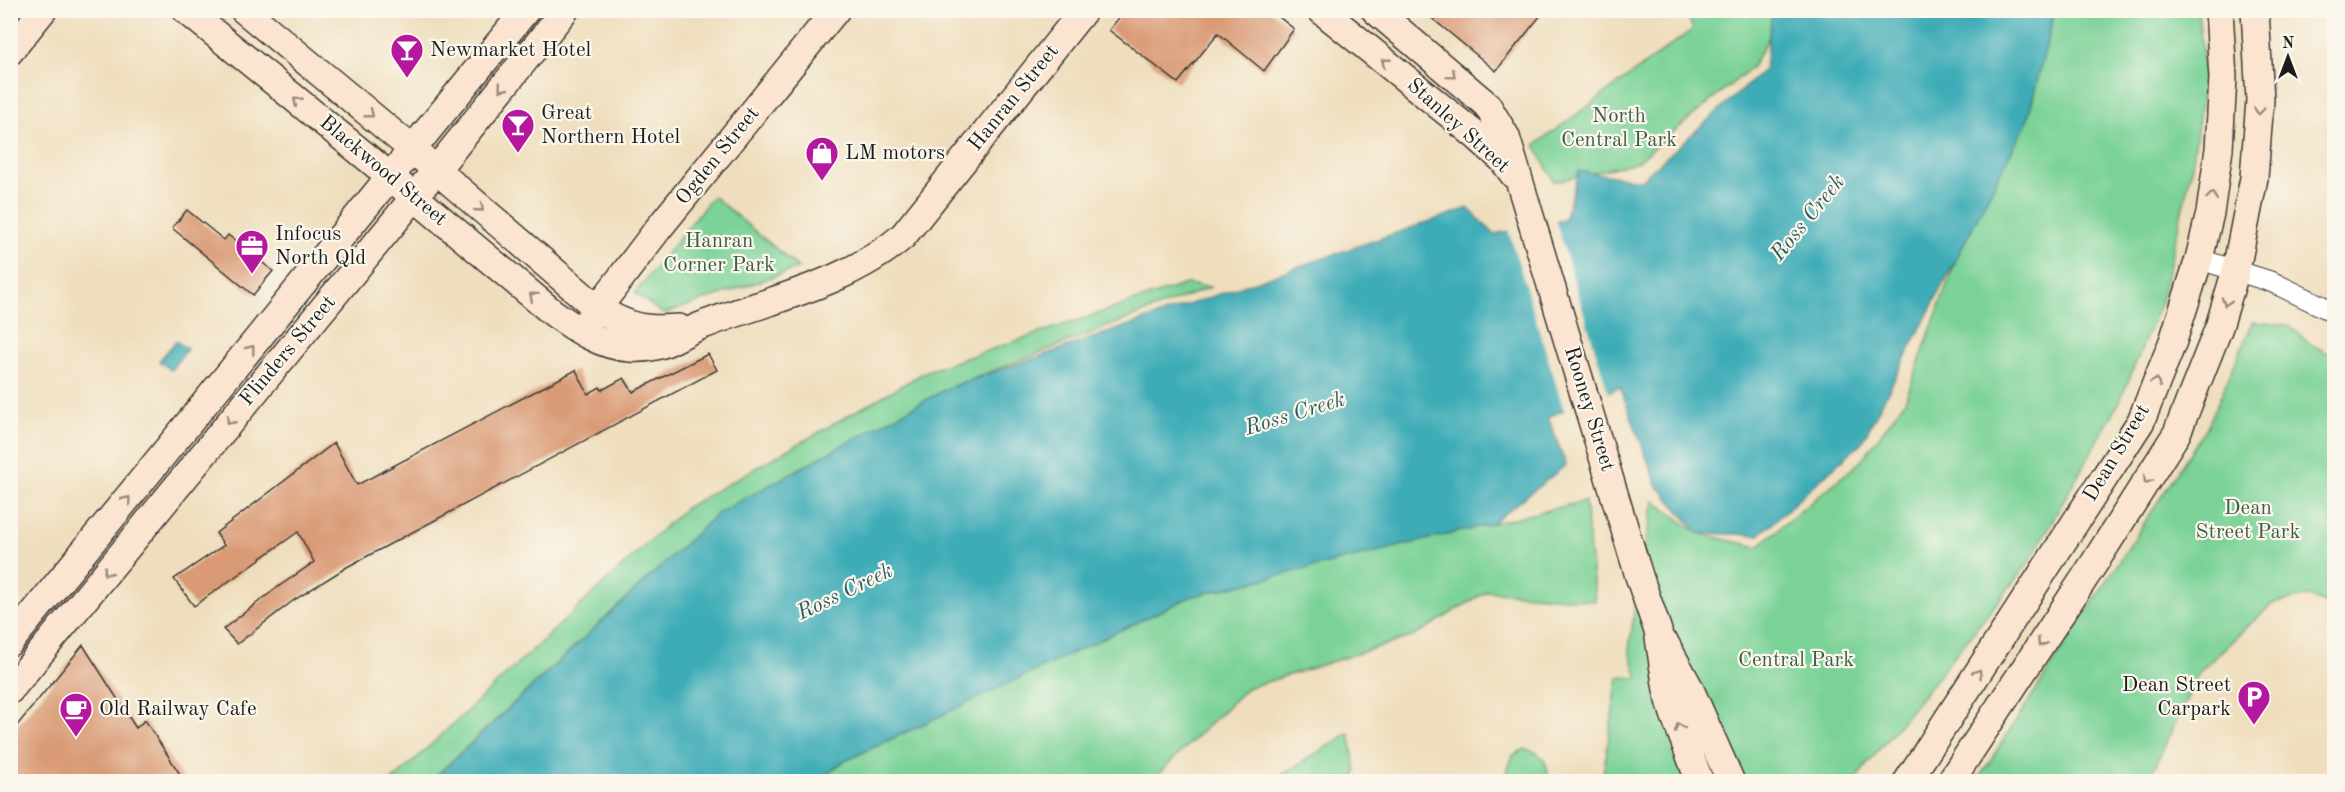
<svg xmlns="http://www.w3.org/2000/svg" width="2345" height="792" viewBox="0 0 2345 792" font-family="'Old Standard TT',serif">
	<rect width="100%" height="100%" fill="#fbf7ec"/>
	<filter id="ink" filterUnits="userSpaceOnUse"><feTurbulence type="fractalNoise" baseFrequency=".0167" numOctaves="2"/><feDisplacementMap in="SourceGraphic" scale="12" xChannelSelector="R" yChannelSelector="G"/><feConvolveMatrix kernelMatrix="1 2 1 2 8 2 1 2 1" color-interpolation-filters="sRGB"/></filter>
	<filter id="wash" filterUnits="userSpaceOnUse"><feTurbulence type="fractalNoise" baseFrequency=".008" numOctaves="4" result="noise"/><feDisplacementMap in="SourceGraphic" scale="24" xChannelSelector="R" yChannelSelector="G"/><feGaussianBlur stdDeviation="1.35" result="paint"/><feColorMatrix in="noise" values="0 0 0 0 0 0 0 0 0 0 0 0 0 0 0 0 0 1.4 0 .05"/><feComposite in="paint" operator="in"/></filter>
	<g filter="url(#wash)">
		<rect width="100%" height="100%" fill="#efdebd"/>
		<path fill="#7ad297" stroke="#4b775a" stroke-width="1.5" d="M1685 11H1783L1752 67 1637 162 1554 182 1535 145 1693 29Z
			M2055 11H2198L2205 78 2191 172 2161 302 2119 403 2028 564 1854 781 1602 782 1618 677 1638 678 1629 650 1639 576 1654 501 1698 533 1757 547 1861 461 1905 401 1957 257 2027 121Z
			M713 196 799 268 663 314 635 293Z
			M1186 284 1211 287 948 388 718 513 430 781 391 782 685 508 927 371Z
			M2253 322 2288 325 2312 345 2334 356V607L2309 596 2272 604 2200 671 2148 781H1977L2208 425Z
			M1585 501 1595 601 1487 591 1414 636 1247 688 1151 781 819 782 841 763 1190 597Z
			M1349 733 1356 771 1353 781H1272Z
			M1525 749C1543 752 1549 765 1548 781H1504L1513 755Z"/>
		<path fill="#3cacb7" stroke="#2c646a" stroke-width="1.5" d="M1772 11H2055L2027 121 1862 442 1759 535 1698 533 1657 485 1620 387 1548 417 1566 465 1491 524 1190 597 841 763 819 781 430 782 718 513 948 388 1468 208 1494 234 1564 220 1579 171 1641 180 1765 69Z
			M176 341 187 349 171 370 159 361Z"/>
		<path fill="#efdebd" d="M1555 219 1609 395 1565 413 1508 229Z"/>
		<g id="blocks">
			<path fill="#d99a74" d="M1125 10H1270L1294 29 1264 71 1218 33 1178 83 1109 30Z
				M1422 10H1545L1496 71Z
				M187 210 224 240 228 235 273 271 253 295 172 228Z
				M708 354 717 370 347 567 294 600 237 644 223 629 278 587 314 562 298 532 194 606 174 579 224 545 216 533 334 443 357 485 576 370 588 394 600 387 602 390 624 378 633 392Z
				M83 645 136 728 145 720 185 782H10V734Z"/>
		</g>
	</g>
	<g filter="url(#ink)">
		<use href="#blocks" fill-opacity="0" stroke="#3c3934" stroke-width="1.5"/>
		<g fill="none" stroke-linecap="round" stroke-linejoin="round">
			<g stroke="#3c3934" stroke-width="22">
				<path id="street" d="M2199 259 2272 282 2334 312"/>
			</g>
			<g stroke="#3c3934" stroke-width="30">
				<path id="secondary" d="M186 10 369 159 552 312C576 329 600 346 630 348 666 350 674 336 703 325 770 299 848 284 903 236L1084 10
					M244 10 412 149 598 309C629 327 643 331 679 328
					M1321 10 1474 134 1502 159 1514 175
					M1375 10 1487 105 1506 137 1639 576 1658 631 1667 690 1674 714 1700 782
					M10 51 43 10
					M588 321 658 229 836 10
					M10 642 526 10
					M1666 645 1689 687 1731 782
					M10 690 399 216 565 10
					M1907 782 2141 421 2173 341 2199 259 2210 213 2219 149 2223 78 2219 10
					M1950 782 2095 562 2177 433 2219 327 2236 270 2254 178 2260 100 2255 10"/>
			</g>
			<use href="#street" stroke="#fff" stroke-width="20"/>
			<use href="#secondary" stroke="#fce5d0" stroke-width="27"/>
		</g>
		<defs><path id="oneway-chevron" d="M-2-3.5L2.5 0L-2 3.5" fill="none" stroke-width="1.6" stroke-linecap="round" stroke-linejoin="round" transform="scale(1.5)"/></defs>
		<g stroke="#978b7f">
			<use href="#oneway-chevron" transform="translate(1385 62) rotate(-141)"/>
			<use href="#oneway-chevron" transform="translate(1452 75) rotate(40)"/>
			<use href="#oneway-chevron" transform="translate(502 88) rotate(129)"/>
			<use href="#oneway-chevron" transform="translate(297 101) rotate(-141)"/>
			<use href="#oneway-chevron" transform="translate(2259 111) rotate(95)"/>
			<use href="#oneway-chevron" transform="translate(370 114) rotate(39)"/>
			<use href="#oneway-chevron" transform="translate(2212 196) rotate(-82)"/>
			<use href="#oneway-chevron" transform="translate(480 208) rotate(41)"/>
			<use href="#oneway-chevron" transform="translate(533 296) rotate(-140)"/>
			<use href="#oneway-chevron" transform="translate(2226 302) rotate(108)"/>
			<use href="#oneway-chevron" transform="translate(251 349) rotate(-51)"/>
			<use href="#oneway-chevron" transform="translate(2156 382) rotate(-68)"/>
			<use href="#oneway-chevron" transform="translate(230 421) rotate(129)"/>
			<use href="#oneway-chevron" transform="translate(2147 480) rotate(122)"/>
			<use href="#oneway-chevron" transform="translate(127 500) rotate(-51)"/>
			<use href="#oneway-chevron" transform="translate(107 572) rotate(129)"/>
			<use href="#oneway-chevron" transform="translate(2041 643) rotate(124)"/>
			<use href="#oneway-chevron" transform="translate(1978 673) rotate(-57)"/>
			<use href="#oneway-chevron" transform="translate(1679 727) rotate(-109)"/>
		</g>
	</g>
	<defs>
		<g id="bar-pin" transform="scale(1.725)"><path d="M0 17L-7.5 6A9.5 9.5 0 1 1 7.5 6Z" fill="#b5179e" stroke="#fbf7ec"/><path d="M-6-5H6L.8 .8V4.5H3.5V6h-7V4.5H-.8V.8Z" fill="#fff"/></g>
		<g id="shop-pin" transform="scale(1.725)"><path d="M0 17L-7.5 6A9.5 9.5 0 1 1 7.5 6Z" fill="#b5179e" stroke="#fbf7ec"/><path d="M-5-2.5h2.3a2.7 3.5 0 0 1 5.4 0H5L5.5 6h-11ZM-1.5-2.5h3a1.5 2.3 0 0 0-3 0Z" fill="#fff"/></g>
		<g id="office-pin" transform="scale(1.725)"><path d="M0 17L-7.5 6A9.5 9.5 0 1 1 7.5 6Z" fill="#b5179e" stroke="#fbf7ec"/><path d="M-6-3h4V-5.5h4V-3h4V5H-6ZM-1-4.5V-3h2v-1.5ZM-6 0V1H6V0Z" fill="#fff"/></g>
		<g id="parking-pin" transform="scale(1.725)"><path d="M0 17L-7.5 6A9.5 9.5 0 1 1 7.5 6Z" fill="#b5179e" stroke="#fbf7ec"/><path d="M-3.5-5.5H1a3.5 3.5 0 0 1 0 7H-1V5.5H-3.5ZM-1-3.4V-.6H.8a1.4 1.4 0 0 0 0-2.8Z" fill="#fff"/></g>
		<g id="cafe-pin" transform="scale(1.725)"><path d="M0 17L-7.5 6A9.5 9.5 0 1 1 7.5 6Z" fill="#b5179e" stroke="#fbf7ec"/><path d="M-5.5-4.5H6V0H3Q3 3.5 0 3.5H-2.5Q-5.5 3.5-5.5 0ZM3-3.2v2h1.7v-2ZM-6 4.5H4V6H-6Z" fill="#fff"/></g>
	</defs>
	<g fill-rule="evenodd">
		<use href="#bar-pin" x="407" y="50"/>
		<use href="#bar-pin" x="518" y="125"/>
		<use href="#shop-pin" x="822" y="153"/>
		<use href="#office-pin" x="252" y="246"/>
		<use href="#parking-pin" x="2254" y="697"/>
		<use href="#cafe-pin" x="76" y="709"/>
	</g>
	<g text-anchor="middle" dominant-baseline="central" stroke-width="4.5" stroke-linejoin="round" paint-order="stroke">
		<g font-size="21" fill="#1c1c1c" stroke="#fbf7ec" text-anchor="start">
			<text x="430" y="50">Newmarket Hotel</text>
			<text x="541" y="113">Great<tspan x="541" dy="24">Northern Hotel</tspan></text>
			<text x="845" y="153">LM motors</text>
			<text x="275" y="234">Infocus<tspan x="275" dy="24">North Qld</tspan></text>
			<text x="2231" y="685" text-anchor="end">Dean Street<tspan x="2231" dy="24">Carpark</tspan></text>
			<text x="99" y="709">Old Railway Cafe</text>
		</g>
		<g font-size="21" fill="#1c1c1c" stroke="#fbf7ec">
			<text transform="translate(1014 98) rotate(-51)">Hanran Street</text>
			<text transform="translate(1458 126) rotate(42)">Stanley Street</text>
			<text transform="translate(718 156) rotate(-51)">Ogden Street</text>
			<text transform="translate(383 171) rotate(40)">Blackwood Street</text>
			<text transform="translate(288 351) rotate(-50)">Flinders Street</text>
			<text transform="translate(1589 409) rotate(73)">Rooney Street</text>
			<text transform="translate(2117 453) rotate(-59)">Dean Street</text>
		</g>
		<g font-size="21" fill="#3d5c47" stroke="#fbf7ec">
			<text x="1619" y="116">North<tspan x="1619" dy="24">Central Park</tspan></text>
			<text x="719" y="241">Hanran<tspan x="719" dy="24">Corner Park</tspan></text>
			<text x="2248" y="508">Dean<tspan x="2248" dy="24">Street Park</tspan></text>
			<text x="1796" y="660">Central Park</text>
		</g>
		<g font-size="22" font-style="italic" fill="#2a5d62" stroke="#fbf7ec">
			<text transform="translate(1808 218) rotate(-51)">Ross Creek</text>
			<text transform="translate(1295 414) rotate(-17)">Ross Creek</text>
			<text transform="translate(845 592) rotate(-26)">Ross Creek</text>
		</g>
	</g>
	<rect width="2345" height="792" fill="none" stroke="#fbf7ec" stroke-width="36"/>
	<g transform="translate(2288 57)" stroke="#fbf7ec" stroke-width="4.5" paint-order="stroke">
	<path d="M0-4.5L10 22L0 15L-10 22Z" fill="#1c1c1c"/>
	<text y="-9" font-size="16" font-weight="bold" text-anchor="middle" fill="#1c1c1c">N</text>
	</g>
</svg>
